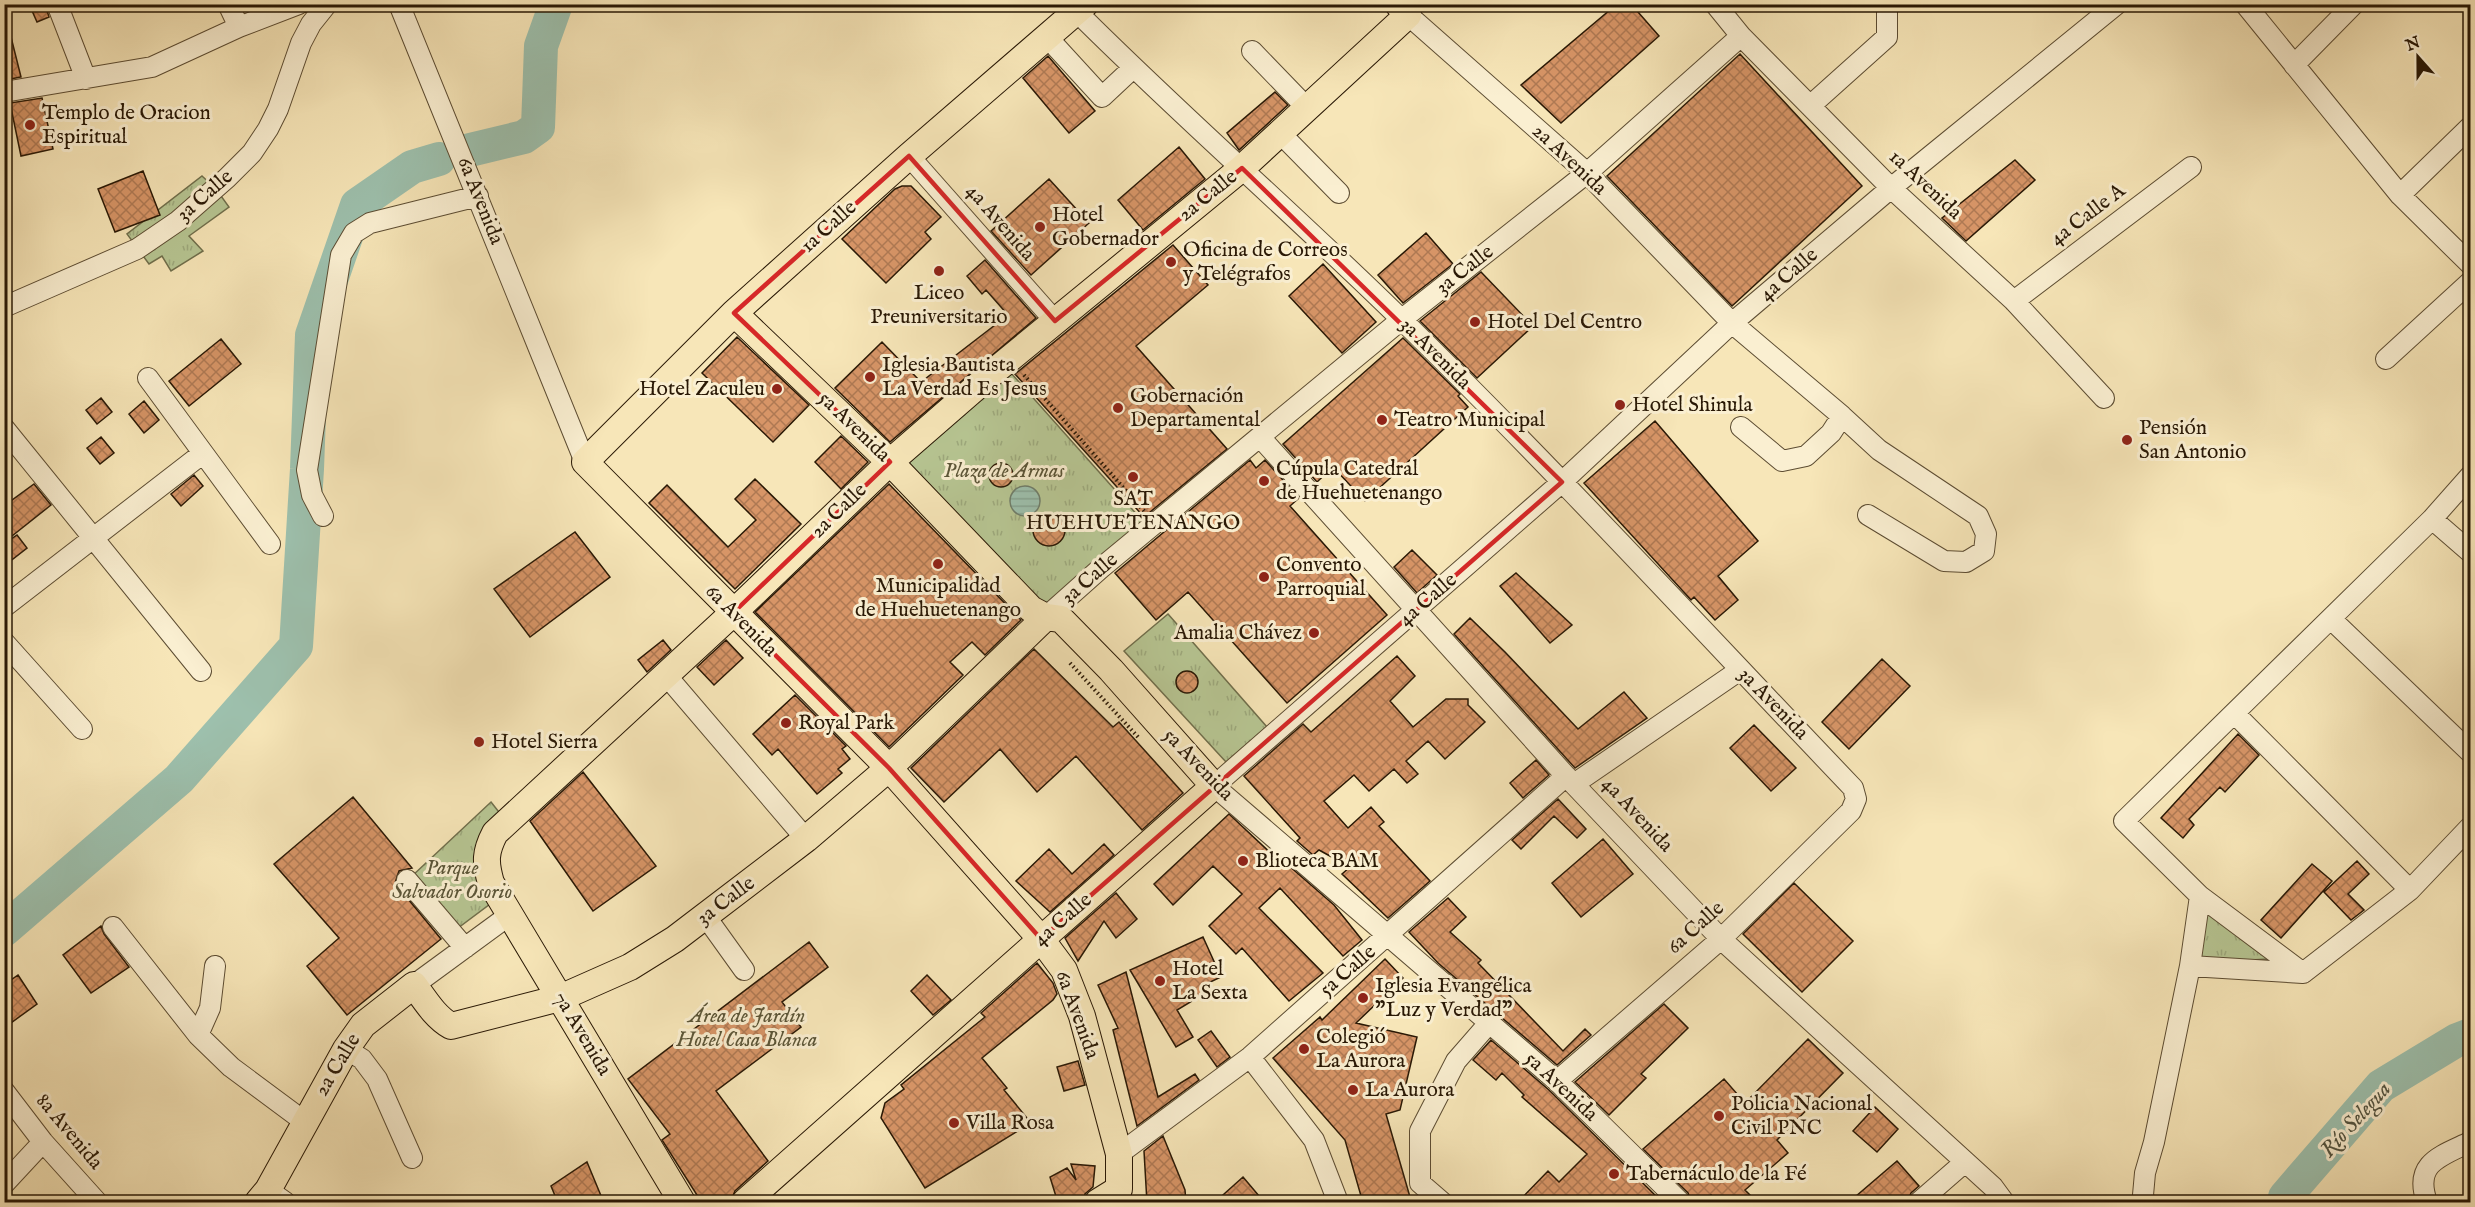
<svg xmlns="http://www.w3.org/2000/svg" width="2475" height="1207" viewBox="0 0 2475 1207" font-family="'IM FELL English',serif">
	<defs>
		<pattern id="grass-tufts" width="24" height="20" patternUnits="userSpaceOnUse" patternTransform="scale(1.5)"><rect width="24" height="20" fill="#b7c693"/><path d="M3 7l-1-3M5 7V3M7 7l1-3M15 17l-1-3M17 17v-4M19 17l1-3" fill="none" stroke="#9da97d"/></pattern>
		<pattern id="water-rules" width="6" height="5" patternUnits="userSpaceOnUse" patternTransform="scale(1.5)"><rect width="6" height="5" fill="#9dc0ad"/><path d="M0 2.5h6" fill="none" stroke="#87a493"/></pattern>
		<pattern id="building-cross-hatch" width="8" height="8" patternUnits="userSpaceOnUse" patternTransform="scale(1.5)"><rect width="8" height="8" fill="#d79567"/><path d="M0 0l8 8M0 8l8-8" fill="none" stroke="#ae7953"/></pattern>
	</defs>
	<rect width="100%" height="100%" fill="#f7e6b8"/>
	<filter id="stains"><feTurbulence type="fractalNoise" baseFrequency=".00333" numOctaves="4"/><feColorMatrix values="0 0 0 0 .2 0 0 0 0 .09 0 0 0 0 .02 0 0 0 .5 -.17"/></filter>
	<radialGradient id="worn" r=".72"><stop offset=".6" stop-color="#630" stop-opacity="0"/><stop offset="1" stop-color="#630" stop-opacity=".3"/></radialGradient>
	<path fill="url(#grass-tufts)" stroke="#706f4c" stroke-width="1.5" d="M202 176 216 189 229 207 189 236 203 251 171 271 162 256 149 264 127 234Z
		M1010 372 1148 527 1047 612 903 468Z
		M1168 614 1267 727 1226 762 1124 651Z
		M491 802 502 816 494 901 458 928 411 877Z
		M2207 908 2269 959 2194 963Z"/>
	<path fill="url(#water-rules)" stroke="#6f7d6a" stroke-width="1.5" d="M1010 501a15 15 0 1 1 30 0a15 15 0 1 1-30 0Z"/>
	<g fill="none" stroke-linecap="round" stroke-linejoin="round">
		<path stroke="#9dc0ad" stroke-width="34" d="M470 150 524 137 538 127 541 46 556 4
			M4 930 179 779 296 646 307 469 312 335 357 205 412 167 439 159
			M2284 1202 2285 1197 2381 1086 2457 1040 2470 1035"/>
	</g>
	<path fill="url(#building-cross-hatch)" stroke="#291805" stroke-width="1.5" d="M29 4H45L49 17 37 22Z
		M1617 4H1631L1659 36 1561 123 1521 85Z
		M4 33H10L21 77 5 80Z
		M1740 54 1862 186 1732 306 1607 176Z
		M1048 56 1095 111 1069 133 1023 78Z
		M1275 92 1288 105 1239 150 1227 133Z
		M42 98 53 149 21 156 10 103Z
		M1179 147 1205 179 1143 230 1118 200Z
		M2015 160 2035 180 1966 241 1942 218Z
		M143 171 160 215 115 232 98 189Z
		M1049 179 1089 223 1031 275 991 231Z
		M902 186H911L941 217 925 232 931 239 886 283 842 239 895 189Z
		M1426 233 1453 264 1403 303 1378 275Z
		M1173 245 1208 285 1136 346 1227 449 1144 517 1015 374Z
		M985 260 1036 318 890 442 835 388 882 342 921 382 1008 315 986 290 982 294 967 276Z
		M1323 264 1376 322 1342 353 1289 296Z
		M1481 272 1533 326 1477 378 1420 321Z
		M737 337 809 405 773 442 702 373Z
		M1403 338 1460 394 1458 396 1468 407 1365 501 1333 467 1317 482 1283 444Z
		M221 339 241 364 189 406 169 381Z
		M101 398 112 412 97 424 86 410Z
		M144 401 159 420 144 433 129 414Z
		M1655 421 1758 541 1718 576 1738 600 1715 620 1694 597 1691 600 1584 483Z
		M841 436 868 462 841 489 815 462Z
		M101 437 114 453 100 464 87 448Z
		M1250 460 1256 468 1265 460 1299 498 1290 506 1387 615 1287 703 1188 592 1156 620 1115 573Z
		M989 475a12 12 0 1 1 24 0a12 12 0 1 1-24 0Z
		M194 475 203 486 181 506 171 494Z
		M755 479 801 524 735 589 649 503 667 485 728 547 756 520 735 499Z
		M34 484 51 505 12 536 4 526V506Z
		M889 484 1021 620 985 655 972 642 950 662 963 675 889 747 755 612Z
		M1033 530a16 16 0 1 1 32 0a16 16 0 1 1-32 0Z
		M575 532 610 577 530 637 494 589Z
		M17 535 27 548 4 566V544Z
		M1412 550 1437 575 1417 593 1394 567Z
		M1516 573 1572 625 1550 643 1500 586Z
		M1470 618 1505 652 1578 729 1624 692 1647 718 1575 768 1454 634Z
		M663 640 671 650 647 672 638 660Z
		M726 640 743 658 714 685 697 667Z
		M1034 649 1113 727 1119 722 1183 793 1142 830 1076 756 1037 792 1000 749 944 802 911 768Z
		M1397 656 1415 676 1390 701 1413 727 1446 699H1468V705L1485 722 1445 759 1428 741 1406 761 1418 774 1407 783 1394 769 1369 791 1354 775 1324 801 1348 828 1371 807 1384 822 1379 826 1430 881 1388 918 1342 874 1350 867 1319 850 1313 855 1297 841 1300 838 1244 776 1303 724 1311 732Z
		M1882 659 1910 686 1849 749 1822 722Z
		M1176 682a11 11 0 1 1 22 0a11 11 0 1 1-22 0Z
		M795 695 846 746 842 749 850 759 838 769 842 773 817 794 778 749 772 755 753 734Z
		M1754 725 1796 768 1771 791 1730 748Z
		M2238 734 2259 755 2225 792 2220 787 2189 819 2194 825 2183 838 2161 818Z
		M1536 760 1549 775 1523 798 1510 783Z
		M583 772 656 866 593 911 530 821Z
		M353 797 412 868 399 871 395 883 441 939 347 1015 307 966 339 938 274 864Z
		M1558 799 1586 829 1577 838 1554 816 1521 849 1512 840Z
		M1229 814 1278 860 1280 858 1334 905 1362 940 1343 956 1280 888 1259 908 1323 973 1289 1001 1242 948 1236 954 1209 926 1242 894 1213 866 1173 905 1154 884Z
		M1603 839 1633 874 1581 917 1552 883Z
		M1104 844 1114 855 1050 912 1016 881 1049 849 1072 874Z
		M2357 861 2369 874 2348 894 2364 910 2351 920 2324 892Z
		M2312 864 2332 881 2281 938 2261 920Z
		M1794 883 1853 941 1802 992 1743 934Z
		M1116 893 1137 919 1116 938 1104 921 1078 961 1065 938Z
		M1448 898 1466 917 1450 932 1481 960 1478 963 1563 1051 1585 1029 1591 1035 1557 1065 1438 963 1409 932Z
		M101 926 104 934 129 967 91 993 63 955Z
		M1203 937 1221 977 1206 984 1212 989 1177 1010 1193 1037 1176 1047 1130 970Z
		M809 942 828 967 782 1002 801 1027 716 1091 768 1161 735 1191 730 1203H702L662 1140 670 1134 628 1079Z
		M1385 959 1403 978 1356 1023 1417 1037 1400 1110 1386 1114 1410 1197 1390 1203H1363L1345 1140 1273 1058 1320 1017 1322 1020Z
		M1037 963 1053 983 1057 994 1053 1000 982 1058 1007 1088 1004 1090 1027 1118 1021 1129 925 1188 881 1118 885 1103 904 1089 901 1085 985 1017 981 1013Z
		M1126 972 1158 1097 1195 1074 1199 1080 1137 1126 1113 1030 1118 1028 1098 985Z
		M18 975 37 1004 4 1028V985Z
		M927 975 951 1000 933 1015 911 991Z
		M1664 1004 1688 1028 1641 1074 1646 1078 1609 1115 1575 1082Z
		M1211 1031 1230 1057 1217 1067 1198 1040Z
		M1808 1039 1843 1073 1777 1140 1788 1153 1745 1190 1758 1203H1719L1711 1195 1705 1203H1692L1688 1193 1643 1149 1724 1079 1745 1103Z
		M1491 1040 1549 1090 1663 1203H1517L1548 1171 1559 1182 1587 1154 1522 1097 1524 1095 1502 1073 1496 1080 1473 1060Z
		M1078 1061 1085 1085 1064 1091 1057 1067Z
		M1875 1107 1898 1129 1877 1152 1853 1131Z
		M1163 1136 1185 1190 1186 1203H1147L1144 1151Z
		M1897 1161 1919 1186 1911 1193 1907 1203H1848Z
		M587 1162 604 1203H558L551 1186Z
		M1071 1164 1095 1166 1093 1187 1085 1194 1083 1203H1058L1050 1177 1067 1168 1076 1180Z
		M1243 1177 1265 1203H1214Z"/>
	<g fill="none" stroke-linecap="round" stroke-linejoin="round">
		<g stroke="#5c4c32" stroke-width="22">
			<path id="minor" d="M57 4 86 79
				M228 4 239 27
				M399 4 585 462
				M1715 4 1741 36 1891 188 2014 301 2104 398
				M2245 4 2400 195 2470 264
				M1077 12C1182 117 1295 215 1401 319 1556 471 1703 631 1853 788L1856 799 1851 811 1721 939 1557 1081
				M1408 15 1587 173 1732 323 1842 416 1831 433 1806 456 1782 461 1741 427
				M1047 37 1102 97 1133 68
				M1252 51 1307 108
				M2294 65 2354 4
				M4 92 152 67 239 27 299 4
				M1810 106 1887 37V4
				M1280 133 1339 193
				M909 156 1055 321
				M2400 195 2470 127
				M2014 301 2191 167
				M4 307 137 249 178 221 227 178 252 153 268 129 278 109 301 43 311 24 327 4
				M2386 359 2470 282
				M148 378 270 544
				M1842 416 1879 450 1978 516 1986 534 1984 551 1966 562 1944 561 1868 515
				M4 428 201 671
				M1260 437 1566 776 1721 939 1993 1187 2004 1202
				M323 516 312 495 307 470 341 255 354 233 370 223 478 196
				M2432 519 2470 552
				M4 607 202 454
				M1046 617 1101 568 1401 320 1587 173 1741 36
				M2331 619 2470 752
				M4 642 82 729
				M665 674 806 839
				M2234 713 2410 890
				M1574 784 1740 670
				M407 880 465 948
				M706 917 744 970
				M113 927 198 1035 231 1067 305 1122
				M2190 966 2303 973 2410 890 2470 827
				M2303 973 2200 896 2124 821 2432 519 2470 476
				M414 985 511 914
				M198 1035 210 1008 215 966
				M346 1049 362 1059 377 1079 412 1158
				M1250 1057 1314 1140 1338 1202
				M4 1091 43 1142 97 1202
				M1119 1154 1250 1057 1566 776
				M4 1184 43 1142
				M268 1190 285 1202
				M1442 1202 1420 1183V1131L1456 1061 1490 1022
				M1680 1202 1557 1081 1214 786 1562 482 1732 323 1891 188 2117 4
				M1919 1202 1965 1162
				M2145 1202 2143 1195 2145 1173 2154 1142 2190 966 2200 896
				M2427 1202C2413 1163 2441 1156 2470 1142"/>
		</g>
		<g stroke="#291805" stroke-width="28">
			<path id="major" d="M1085 4 909 156 734 313 585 462 889 768 1041 939 1064 970 1082 1016 1119 1154V1189L1098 1202
				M734 313 890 462 1031 609 1046 617 1061 619 1111 670 1214 786 745 1202
				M258 1202 268 1190 346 1049 363 1025 414 985C425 1000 435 1017 451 1026L560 998 630 967 675 939 806 839 889 768 1046 617
				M682 1202 491 883C485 862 485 852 495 833L733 613 890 462 997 369 1242 168 1408 15 1398 4"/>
		</g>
		<path stroke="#291805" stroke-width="4" stroke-dasharray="1.5 3" stroke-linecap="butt" d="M1024 375 1144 511
			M1070 663 1138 737"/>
		<use href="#minor" stroke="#faefd1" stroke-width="20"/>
		<use href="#major" stroke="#f7e6b8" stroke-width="26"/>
	</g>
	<path fill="none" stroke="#d62828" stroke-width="4.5" stroke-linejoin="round" d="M909 156 1055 321 1242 168 1562 482 1041 939 889 768 733 613 890 462 734 313Z"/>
	<g fill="#8f2418" stroke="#faefd1" stroke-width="2">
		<circle cx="30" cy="125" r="6"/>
		<circle cx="1040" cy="227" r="6"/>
		<circle cx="1171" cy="262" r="6"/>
		<circle cx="939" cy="271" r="6"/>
		<circle cx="1475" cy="322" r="6"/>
		<circle cx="870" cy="377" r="6"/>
		<circle cx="777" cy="389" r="6"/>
		<circle cx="1620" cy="405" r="6"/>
		<circle cx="1118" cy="408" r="6"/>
		<circle cx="1382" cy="420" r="6"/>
		<circle cx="2127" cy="440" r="6"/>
		<circle cx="1133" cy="477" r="6"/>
		<circle cx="1264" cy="481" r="6"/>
		<circle cx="938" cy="564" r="6"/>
		<circle cx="1264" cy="577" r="6"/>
		<circle cx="1314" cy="633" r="6"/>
		<circle cx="786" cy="723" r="6"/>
		<circle cx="479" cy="742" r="6"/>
		<circle cx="1243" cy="861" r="6"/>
		<circle cx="1160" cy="981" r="6"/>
		<circle cx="1363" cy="998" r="6"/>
		<circle cx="1304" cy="1049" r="6"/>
		<circle cx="1353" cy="1090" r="6"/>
		<circle cx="1719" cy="1116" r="6"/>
		<circle cx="954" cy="1123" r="6"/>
		<circle cx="1614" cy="1174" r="6"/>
	</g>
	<g text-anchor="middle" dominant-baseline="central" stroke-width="6" stroke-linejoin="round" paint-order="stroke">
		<g font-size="21" fill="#291805" stroke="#faefd1" text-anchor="start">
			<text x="42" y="113">Templo de Oracion<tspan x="42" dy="24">Espiritual</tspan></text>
			<text x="1052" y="215">Hotel<tspan x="1052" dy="24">Gobernador</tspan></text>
			<text x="1183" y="250">Oficina de Correos<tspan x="1183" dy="24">y Telégrafos</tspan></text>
			<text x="939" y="293" text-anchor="middle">Liceo<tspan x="939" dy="24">Preuniversitario</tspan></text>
			<text x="1487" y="322">Hotel Del Centro</text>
			<text x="882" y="365">Iglesia Bautista<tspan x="882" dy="24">La Verdad Es Jesus</tspan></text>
			<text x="765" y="389" text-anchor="end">Hotel Zaculeu</text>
			<text x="1130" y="396">Gobernación<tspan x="1130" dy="24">Departamental</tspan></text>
			<text x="1632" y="405">Hotel Shinula</text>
			<text x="1394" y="420">Teatro Municipal</text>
			<text x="2139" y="428">Pensión<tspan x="2139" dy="24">San Antonio</tspan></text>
			<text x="1276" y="469">Cúpula Catedral<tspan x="1276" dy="24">de Huehuetenango</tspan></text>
			<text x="1133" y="499" text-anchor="middle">SAT<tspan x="1133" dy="24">HUEHUETENANGO</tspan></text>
			<text x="1276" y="565">Convento<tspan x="1276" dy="24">Parroquial</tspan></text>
			<text x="938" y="586" text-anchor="middle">Municipalidad<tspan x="938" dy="24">de Huehuetenango</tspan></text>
			<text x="1302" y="633" text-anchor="end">Amalia Chávez</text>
			<text x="798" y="723">Royal Park</text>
			<text x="491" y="742">Hotel Sierra</text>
			<text x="1255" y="861">Blioteca BAM</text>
			<text x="1172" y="969">Hotel<tspan x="1172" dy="24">La Sexta</tspan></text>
			<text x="1375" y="986">Iglesia Evangélica<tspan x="1375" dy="24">"Luz y Verdad"</tspan></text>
			<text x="1316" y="1037">Colegió<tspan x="1316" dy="24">La Aurora</tspan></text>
			<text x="1365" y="1090">La Aurora</text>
			<text x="1731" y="1104">Policia Nacional<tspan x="1731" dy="24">Civil PNC</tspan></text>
			<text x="966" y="1123">Villa Rosa</text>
			<text x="1626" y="1174">Tabernáculo de la Fé</text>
		</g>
		<g font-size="21" fill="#291805" stroke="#faefd1">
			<text transform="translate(1569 160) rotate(43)">2a Avenida</text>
			<text transform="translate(1925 185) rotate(43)">1a Avenida</text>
			<text transform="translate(205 196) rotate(-41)">3a Calle</text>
			<text transform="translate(1208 196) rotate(-39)">2a Calle</text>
			<text transform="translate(480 201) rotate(68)">6a Avenida</text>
			<text transform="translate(2088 215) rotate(-37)">4a Calle A</text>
			<text transform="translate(1000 223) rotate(49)">4a Avenida</text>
			<text transform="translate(829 227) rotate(-42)">1a Calle</text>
			<text transform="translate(1465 270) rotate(-38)">3a Calle</text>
			<text transform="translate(1789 275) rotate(-41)">4a Calle</text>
			<text transform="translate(1435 354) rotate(45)">3a Avenida</text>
			<text transform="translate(854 427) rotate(44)">5a Avenida</text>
			<text transform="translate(839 511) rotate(-44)">2a Calle</text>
			<text transform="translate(1090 579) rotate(-41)">3a Calle</text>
			<text transform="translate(1428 600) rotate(-41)">4a Calle</text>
			<text transform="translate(741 621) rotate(45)">6a Avenida</text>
			<text transform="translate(1773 704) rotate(46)">3a Avenida</text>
			<text transform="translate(1198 765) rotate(46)">5a Avenida</text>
			<text transform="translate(1637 815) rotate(47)">4a Avenida</text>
			<text transform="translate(726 901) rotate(-37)">3a Calle</text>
			<text transform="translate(1063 920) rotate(-41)">4a Calle</text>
			<text transform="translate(1696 928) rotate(-42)">6a Calle</text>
			<text transform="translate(1348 971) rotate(-41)">5a Calle</text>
			<text transform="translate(1077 1015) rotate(70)">6a Avenida</text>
			<text transform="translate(582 1034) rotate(59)">7a Avenida</text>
			<text transform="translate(338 1065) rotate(-59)">2a Calle</text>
			<text transform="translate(1561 1087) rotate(43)">5a Avenida</text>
			<text transform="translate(69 1132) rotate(50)">8a Avenida</text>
		</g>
		<g font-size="21" font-style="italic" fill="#5b5537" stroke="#faefd1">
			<text x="1004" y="471">Plaza de Armas</text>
			<text x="452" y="868">Parque<tspan x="452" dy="24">Salvador Osorio</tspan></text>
			<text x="747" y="1016">Área de Jardín<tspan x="747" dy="24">Hotel Casa Blanca</tspan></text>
		</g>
		<g font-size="22" font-style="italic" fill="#525340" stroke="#faefd1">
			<text transform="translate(2356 1120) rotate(-48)">Río Selegua</text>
		</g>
	</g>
	<rect width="2475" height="1207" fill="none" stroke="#f7e6b8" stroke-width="24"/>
	<rect x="6" y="6" width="2463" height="1195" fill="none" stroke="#291805" stroke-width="3"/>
	<rect x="12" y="12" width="2451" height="1183" fill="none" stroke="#291805" stroke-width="1.5"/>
	<g transform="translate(2418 57) rotate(339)" stroke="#faefd1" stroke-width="4.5" paint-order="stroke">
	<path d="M0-4.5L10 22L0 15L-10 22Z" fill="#291805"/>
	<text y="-9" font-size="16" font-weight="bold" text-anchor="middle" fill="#291805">N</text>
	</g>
	<rect width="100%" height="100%" filter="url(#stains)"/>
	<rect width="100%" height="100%" fill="url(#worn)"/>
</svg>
